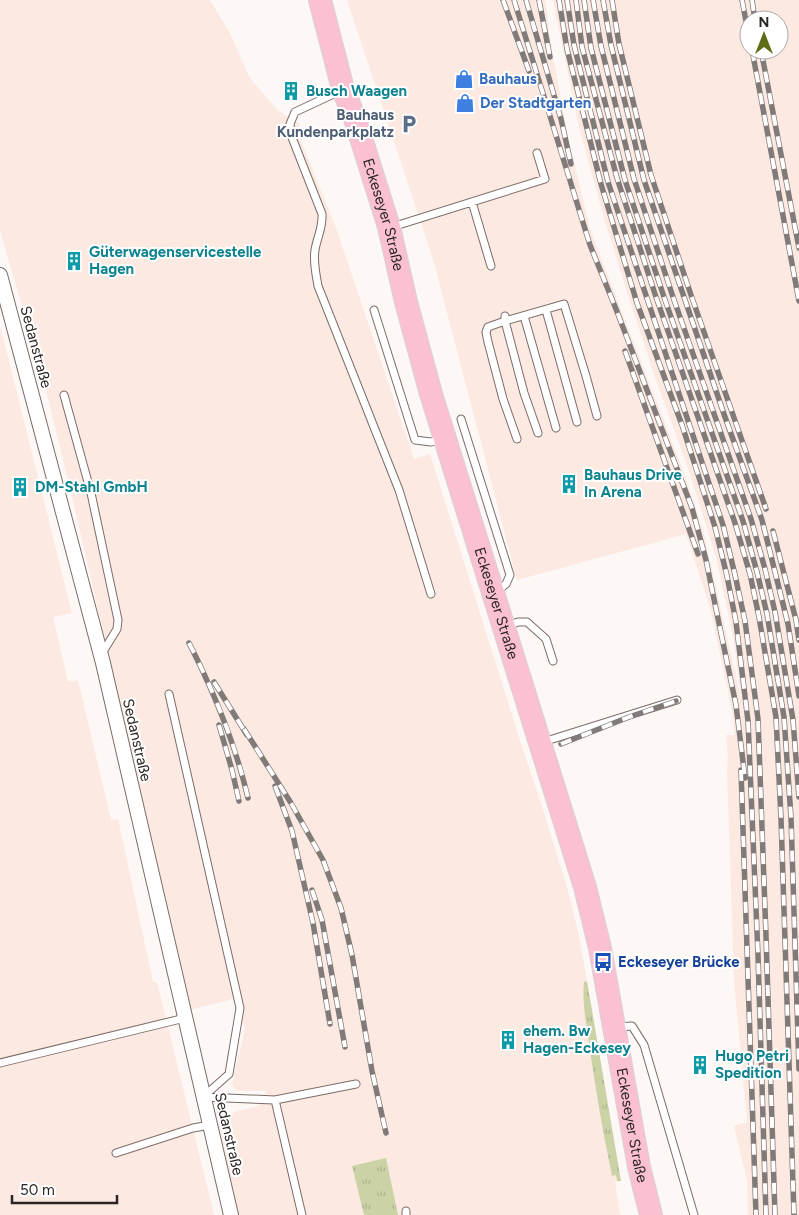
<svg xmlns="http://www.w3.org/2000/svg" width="799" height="1215" viewBox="0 0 799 1215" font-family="Figtree,sans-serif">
	<defs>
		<pattern id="grass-tufts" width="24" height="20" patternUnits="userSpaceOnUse" patternTransform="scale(1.25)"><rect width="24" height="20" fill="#cad2a6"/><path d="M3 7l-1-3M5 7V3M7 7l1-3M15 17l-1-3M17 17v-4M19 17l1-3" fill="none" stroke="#aeb48f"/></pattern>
	</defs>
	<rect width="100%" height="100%" fill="#fdf7f5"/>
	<path fill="#fce9e2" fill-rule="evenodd" d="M0 0H210L229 32 250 78 277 110 300 124 297 131 336 228 414 459 430 454 522 747 542 806 568 891 579 936 587 981 584 982 585 1013 594 1077 612 1175H616L617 1181 615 1182 620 1215H398L397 1208 353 1166 364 1215H239L219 1125 235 1112 258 1106 267 1091H239L234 1088 232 1084 245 1029 233 999 190 1010 171 931 141 795 71 492 41 370 0 231Z
		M347 0H545L552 51 568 137 590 229 684 473 703 530 741 699 734 641 716 557 689 471 656 380 627 292 604 218 579 127 553 0H799V1215H748L747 1181 734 1126 747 1122 734 980 727 769 728 757 726 735H735L731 706 711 611 686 534 517 580 433 259ZM749 20H779V50H749Z
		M0 325 72 613 53 617 68 682 78 680 111 820 118 819 153 982H157L214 1215H0Z"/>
	<path fill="url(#grass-tufts)" d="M587 981 621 1181H617L616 1175 612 1176C603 1132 595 1088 589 1043 586 1023 582 1002 584 982Z
		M386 1158 398 1215H364L352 1166Z"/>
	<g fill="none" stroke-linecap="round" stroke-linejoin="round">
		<g stroke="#7b6d68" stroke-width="9">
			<path id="service" d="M340 91 295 112 290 124 291 135 322 214C323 228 317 237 315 250 313 262 316 274 318 286L399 490 431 594
				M472 202 491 266
				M392 227 545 179 537 153
				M374 310 415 440 431 442 442 439
				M546 310 577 422
				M505 316V321L488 327 486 332 488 342 503 399 517 439
				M524 316 556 428
				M64 395 91 493 118 620 117 629 101 655
				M461 419 510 575 506 584 497 591
				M538 433 524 393 505 321 564 304 586 376 597 416
				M507 626 518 622H527L546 639 553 661
				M169 694 240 1008 229 1074 203 1097
				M543 742 677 700
				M618 1027 632 1026 644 1045 694 1215
				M0 1063 185 1018
				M203 1097 275 1100 302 1215
				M275 1100 356 1084
				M116 1153 193 1128 210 1125
				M406 1215V1211"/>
		</g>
		<g stroke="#7b6d68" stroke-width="16">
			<path id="minor" d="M0 275 103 663 231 1215"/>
		</g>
		<g stroke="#d4d3d3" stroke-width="24">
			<g id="primary">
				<path id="s1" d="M320 0 343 89 355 119 389 227 406 302 431 394 585 887 600 948 639 1167 651 1215"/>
			</g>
		</g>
		<use href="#service" stroke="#fff" stroke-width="7"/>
		<use href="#minor" stroke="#fff" stroke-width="14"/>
		<use href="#primary" stroke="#fbc1d2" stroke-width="22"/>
		<g stroke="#807a78" stroke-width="5.5">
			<path id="rail" d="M503 0 529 71
				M514 0 590 245 616 309 692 508 706 560 722 638
				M526 0 561 119 571 164
				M539 0 550 57
				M559 0 567 49 601 184 637 303 682 425 715 527 727 576 736 622 748 721 758 955 766 1215
				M567 0 574 45 608 182 723 525 735 575 745 621 758 719 766 936 775 1215
				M576 0 582 47 617 178 656 297 735 523 750 574 759 617 776 717 781 818 794 1215
				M584 0 591 48 625 180 664 297 743 521 757 572 767 614 784 717 791 817 799 1069
				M593 0 601 46 634 179 673 297 751 519 765 569 775 612 793 720 799 797
				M603 0 611 45 644 180 725 417 762 520 788 624 799 696
				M612 0 619 44 651 175 691 295 766 509
				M742 0 749 37
				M752 0 755 20
				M752 50 799 301
				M761 50 799 248
				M625 351 698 554
				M773 531 796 620 799 640
				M721 633 736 705 745 778
				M189 643C215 694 235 743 248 798
				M214 682 247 735
				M219 725 232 770 239 801
				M244 729 291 803 323 860 341 908 352 955 372 1071 386 1133
				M561 744 629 717 676 701
				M741 770 756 1215
				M275 786 292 831 313 923 330 1024
				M312 890 322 920 345 1047"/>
		</g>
		<use href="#rail" stroke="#fff" stroke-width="4" stroke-dasharray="11" stroke-linecap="butt"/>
	</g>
	<defs>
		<g id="shop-bare" transform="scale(1.5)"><path d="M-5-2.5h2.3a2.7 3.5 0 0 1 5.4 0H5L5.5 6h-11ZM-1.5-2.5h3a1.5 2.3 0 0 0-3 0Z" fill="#3f7fe0" stroke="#fff" stroke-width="2.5" paint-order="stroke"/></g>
		<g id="building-bare" transform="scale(1.5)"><path d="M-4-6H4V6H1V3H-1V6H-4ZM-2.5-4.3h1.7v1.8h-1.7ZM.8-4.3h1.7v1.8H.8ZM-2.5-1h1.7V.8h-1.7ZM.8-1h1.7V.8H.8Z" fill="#0f9aa8" stroke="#fff" stroke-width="2.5" paint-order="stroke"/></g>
		<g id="parking-bare" transform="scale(1.5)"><path d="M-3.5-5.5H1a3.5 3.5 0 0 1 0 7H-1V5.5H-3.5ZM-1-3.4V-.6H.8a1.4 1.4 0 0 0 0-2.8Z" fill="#5c6f8a" stroke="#fff" stroke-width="2.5" paint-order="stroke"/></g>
		<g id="bus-bare" transform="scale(1.5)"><path d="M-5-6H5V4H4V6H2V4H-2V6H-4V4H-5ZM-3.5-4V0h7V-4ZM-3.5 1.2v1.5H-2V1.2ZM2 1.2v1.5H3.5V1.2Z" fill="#1a4fb4" stroke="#fff" stroke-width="2.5" paint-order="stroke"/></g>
	</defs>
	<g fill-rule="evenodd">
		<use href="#shop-bare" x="464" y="79"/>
		<use href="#building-bare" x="291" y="91"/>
		<use href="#shop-bare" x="465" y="103"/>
		<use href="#parking-bare" x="409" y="124"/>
		<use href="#building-bare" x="74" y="261"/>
		<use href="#building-bare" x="569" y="484"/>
		<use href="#building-bare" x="20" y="487"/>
		<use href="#bus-bare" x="603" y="962"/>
		<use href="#building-bare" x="508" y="1040"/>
		<use href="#building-bare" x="700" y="1065"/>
	</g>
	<g text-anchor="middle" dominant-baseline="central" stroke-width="4" stroke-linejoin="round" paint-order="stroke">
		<g font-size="15" font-weight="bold" fill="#366cbe" stroke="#fff" text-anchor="start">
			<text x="479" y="79">Bauhaus</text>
			<text x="480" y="103">Der Stadtgarten</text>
		</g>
		<g font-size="15" font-weight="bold" fill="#0d838f" stroke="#fff" text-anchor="start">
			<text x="306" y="91">Busch Waagen</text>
			<text x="89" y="252">Güterwagenservicestelle<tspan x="89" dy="17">Hagen</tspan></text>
			<text x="584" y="475">Bauhaus Drive<tspan x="584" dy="17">In Arena</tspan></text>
			<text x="35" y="487">DM-Stahl GmbH</text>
			<text x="523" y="1031">ehem. Bw<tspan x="523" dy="17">Hagen-Eckesey</tspan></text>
			<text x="715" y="1056">Hugo Petri<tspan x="715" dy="17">Spedition</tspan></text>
		</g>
		<g font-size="15" font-weight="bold" fill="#4e5e75" stroke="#fff" text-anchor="end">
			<text x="394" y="115">Bauhaus<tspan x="394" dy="17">Kundenparkplatz</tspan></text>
		</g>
		<g font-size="15" fill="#2a2422" stroke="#fff">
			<text stroke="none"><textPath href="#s1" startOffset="224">Eckeseyer Straße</textPath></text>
			<text transform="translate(36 347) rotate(75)">Sedanstraße</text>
			<text stroke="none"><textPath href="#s1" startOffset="629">Eckeseyer Straße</textPath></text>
			<text transform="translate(137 740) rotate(77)">Sedanstraße</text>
			<text stroke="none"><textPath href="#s1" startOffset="1169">Eckeseyer Straße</textPath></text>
			<text transform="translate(229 1134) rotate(77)">Sedanstraße</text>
		</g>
		<g font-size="15" font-weight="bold" fill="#164399" stroke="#fff" text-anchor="start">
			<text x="618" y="962">Eckeseyer Brücke</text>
		</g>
	</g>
	<g transform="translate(764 35)"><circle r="24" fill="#ffffff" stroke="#aaa7a7"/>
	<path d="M0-4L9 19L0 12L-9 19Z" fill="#5d6c15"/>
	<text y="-8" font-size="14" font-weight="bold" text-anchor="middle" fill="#2a2422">N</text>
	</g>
	<path d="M12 1195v8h105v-8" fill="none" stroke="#2a2422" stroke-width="2.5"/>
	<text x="20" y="1195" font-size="15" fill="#2a2422" stroke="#ffffff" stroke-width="4" paint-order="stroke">50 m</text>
</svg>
